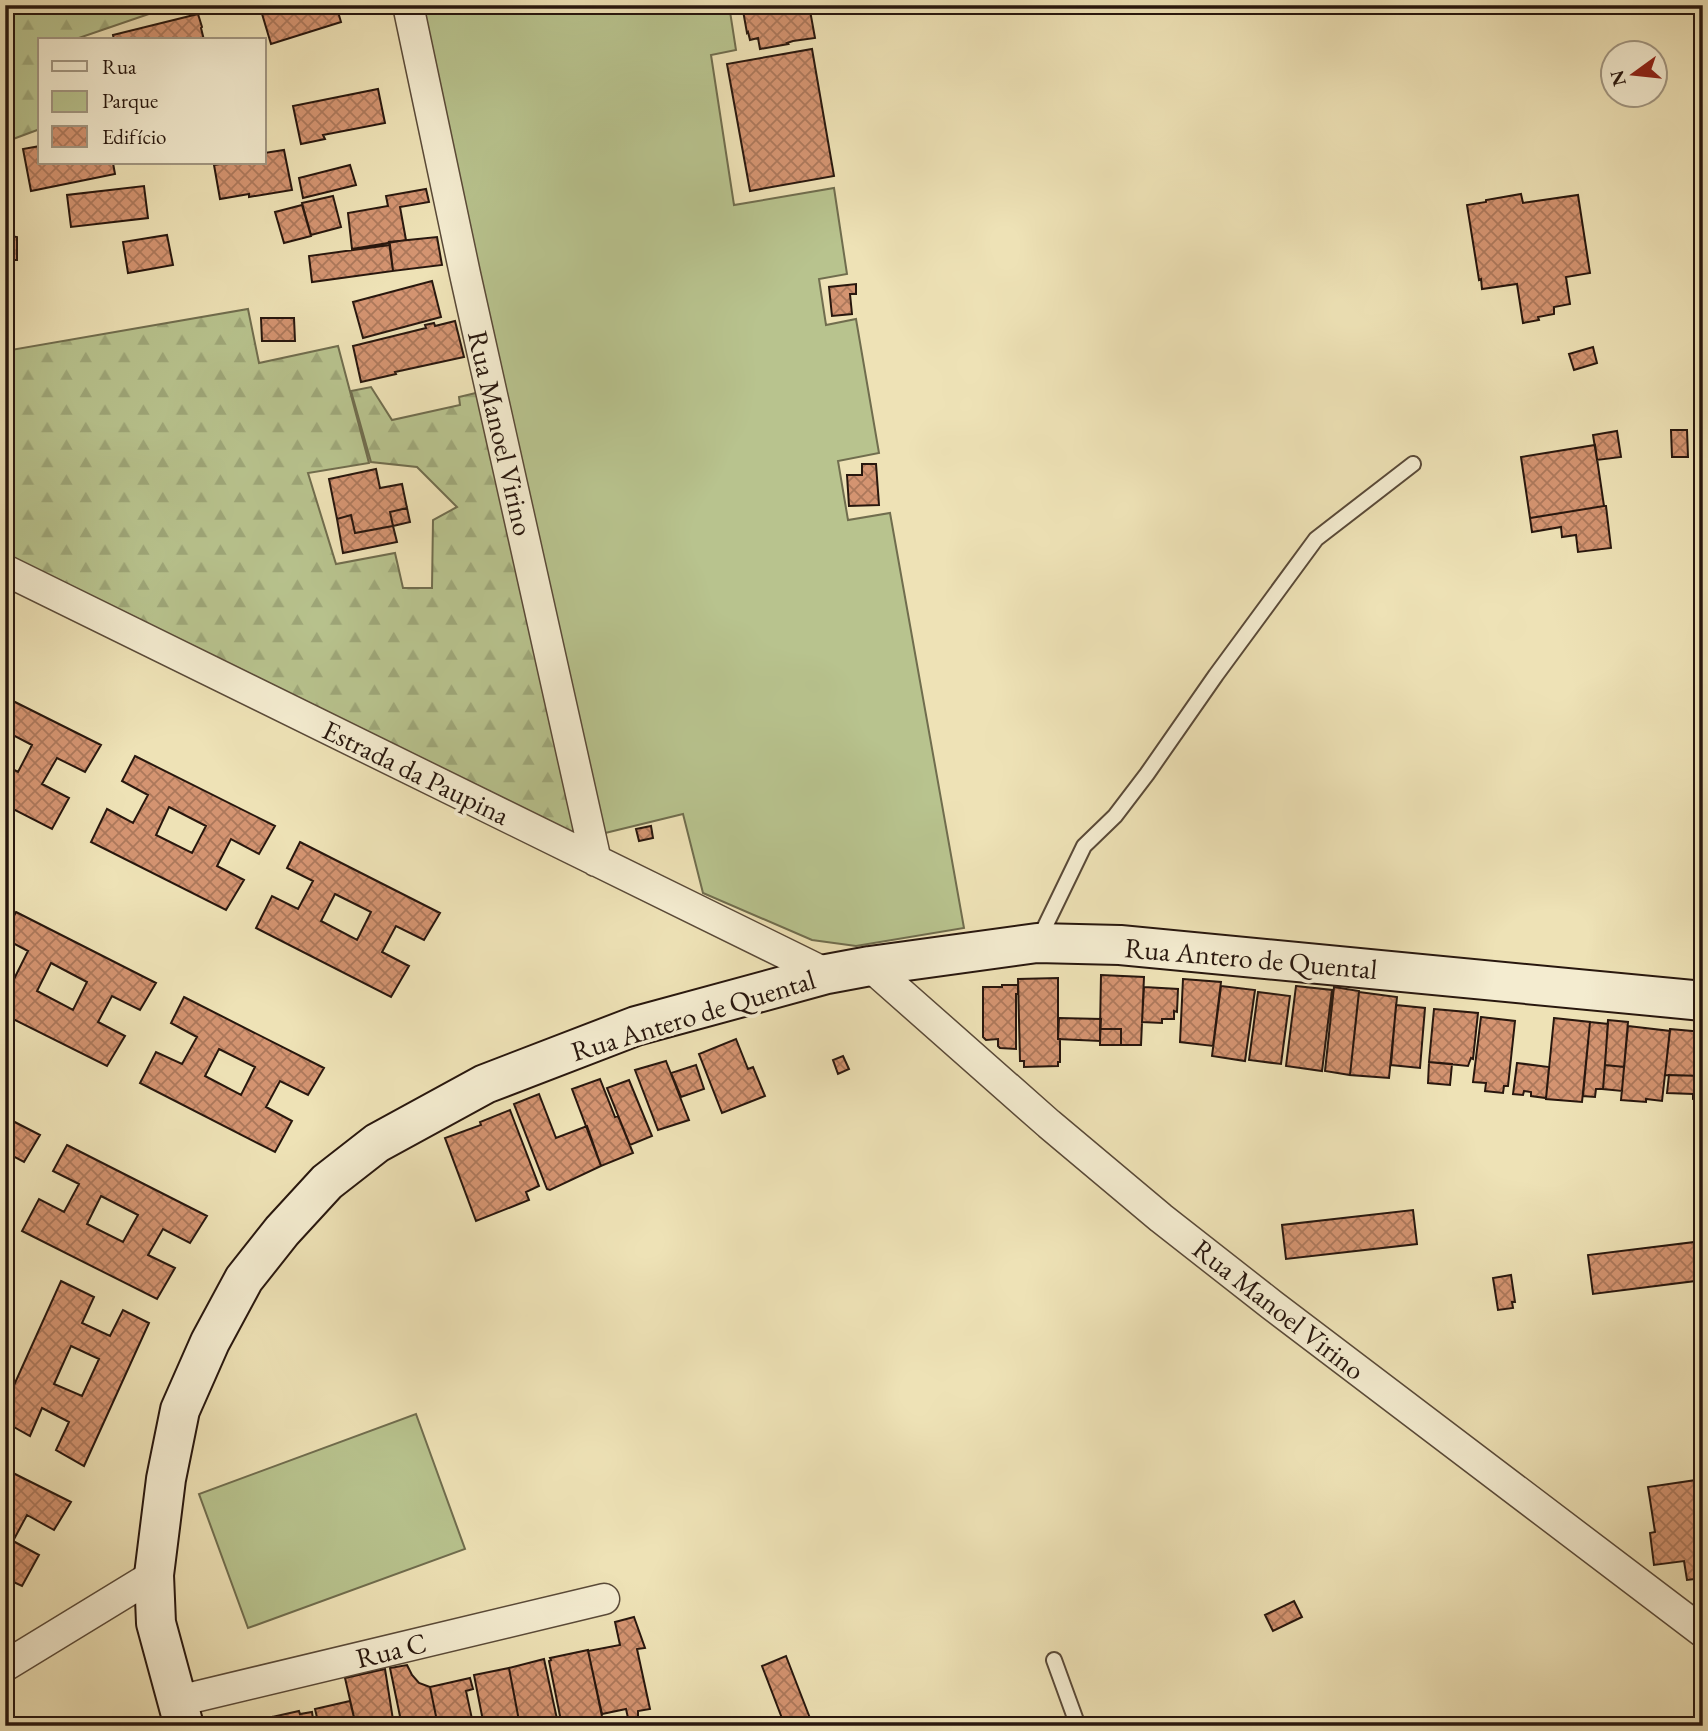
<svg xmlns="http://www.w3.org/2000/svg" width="1708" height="1731" viewBox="0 0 1708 1731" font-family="'EB Garamond',serif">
	<defs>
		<pattern id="forest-firs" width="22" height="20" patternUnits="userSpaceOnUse" patternTransform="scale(1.75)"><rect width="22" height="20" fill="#b8c38e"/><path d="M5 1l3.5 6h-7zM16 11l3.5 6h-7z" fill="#9ea779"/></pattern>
		<pattern id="building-cross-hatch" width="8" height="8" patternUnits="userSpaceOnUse" patternTransform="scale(1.75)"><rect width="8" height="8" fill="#d49471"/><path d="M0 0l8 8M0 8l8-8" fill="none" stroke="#ac785b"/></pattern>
	</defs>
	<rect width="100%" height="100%" fill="#eee2b6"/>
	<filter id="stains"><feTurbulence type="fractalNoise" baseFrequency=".00286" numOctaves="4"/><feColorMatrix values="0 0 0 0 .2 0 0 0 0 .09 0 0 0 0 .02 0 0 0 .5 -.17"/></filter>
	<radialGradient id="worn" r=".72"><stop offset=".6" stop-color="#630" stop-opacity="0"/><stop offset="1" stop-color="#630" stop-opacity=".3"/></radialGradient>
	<path fill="#b8c38e" stroke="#706d4e" stroke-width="2" d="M414 5H729L736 50 711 55 734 205 834 188 847 274 819 279 826 325 856 319 879 453 838 461 848 520 890 513 964 928 856 946 812 940 703 893 683 814 597 835Z
		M416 1414 465 1549 248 1628 199 1494Z"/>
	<path fill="url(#forest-firs)" stroke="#706d4e" stroke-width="2" d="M5 5H175L73 40H40V129L5 142Z
		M248 309 259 363 338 346 369 463 308 473 336 564 395 553 403 588H432L433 520 457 507 417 467 371 462 351 391 371 387 392 420 460 405 459 397 484 391 583 846 5 557V351Z"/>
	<path fill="url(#building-cross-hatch)" stroke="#28170e" stroke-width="2" fill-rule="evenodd" d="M265 5H336L341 22 271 44 260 7Z
		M742 5H809L815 38 793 41 787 43 788 44 760 49 758 38 750 40 748 32 747 33Z
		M198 14 202 27 201 28 204 40H114L113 35Z
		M812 49 834 176 750 191 727 64Z
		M378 89 385 123 323 135 325 139 301 144 293 106Z
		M40 146V163H113L115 174 31 191 23 149Z
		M284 150 292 190 249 197V194L220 199 214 165 227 163H264V153Z
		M350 165 356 185 303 198 299 178Z
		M144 186 148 218 71 227 67 195Z
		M426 189 429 202 400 207 406 240 352 249 348 213 388 206 386 196Z
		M1521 194 1523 203 1578 195 1590 273 1566 277 1570 304 1554 307V314L1538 317 1539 320 1523 323 1517 284 1482 289 1481 279 1479 280 1467 205 1486 202V200Z
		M333 196 341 227 311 235 302 203Z
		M302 205 311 236 284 243 275 212Z
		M5 235 17 237V260H5Z
		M167 235 173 265 128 273 123 242Z
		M437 237 442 265 393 271 389 242Z
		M390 245 393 271 312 282 309 256Z
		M432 281 441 317 363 338 353 302Z
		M856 284V294H850L852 314 832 316 829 287Z
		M261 318H294L295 341H262Z
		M455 321 464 357 395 372 396 374 361 382 353 346 426 328 425 325 434 323 435 326Z
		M1593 347 1597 363 1574 370 1569 354Z
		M1671 430H1687L1688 457H1672Z
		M1617 431 1621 457 1597 460 1593 435Z
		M1595 445 1604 506 1530 518 1521 457Z
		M862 464H876L879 505 849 506 847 475H862Z
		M376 469 380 488 402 484 407 508 390 512 393 526 355 533 351 515 337 519 329 479Z
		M1604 506H1606L1611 548 1578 552 1576 535 1562 537 1561 527 1532 532 1530 518Z
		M407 508 410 522 393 526 390 512Z
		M351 515 355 533 393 526 397 542 343 553 337 519Z
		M5 697 101 745 85 772 57 758 42 784 69 798 52 829 5 805V765L18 772 32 745 5 731Z
		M135 756 275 826 259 854 231 839 217 866 244 880 226 910 91 842 107 809 133 823 148 795 122 781ZM169 807 206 826 192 853 156 835Z
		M651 826 653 838 639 841 636 829Z
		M300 842 440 913 424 940 396 926 382 952 409 966 391 997 256 928 272 896 298 909 313 881 287 868ZM335 894 371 912 357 940 321 921Z
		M16 912 156 983 140 1010 112 996 98 1022 125 1036 107 1066 5 1015V974L14 979 28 951 5 939V933ZM51 963 87 982 73 1010 37 991Z
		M1101 975 1144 977 1141 1045H1121V1029H1100Z
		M1058 978V1039H1060V1062H1058V1066L1024 1067V1061H1020L1018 979Z
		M1183 979 1221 982 1213 1046 1180 1042Z
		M1002 985H1018V994H1016V1049L1000 1048 998 1046V1039L986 1040 983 1037V987H1002Z
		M1221 986 1255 990 1245 1061 1212 1056Z
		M1296 986 1332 990 1322 1071 1286 1066Z
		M1144 987 1178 989 1177 1012 1174 1011V1019H1162V1023L1142 1022Z
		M1334 987 1359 991 1350 1075 1325 1071Z
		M1258 992 1290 996 1281 1064 1249 1060Z
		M1359 992 1397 997 1389 1078 1350 1075Z
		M184 997 324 1068 308 1095 280 1081 266 1107 292 1121 275 1152 140 1083 156 1052 182 1064 197 1037 171 1023ZM219 1049 255 1067 241 1095 205 1076Z
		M1396 1005 1425 1008 1420 1068 1391 1065Z
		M1434 1009 1478 1013 1473 1059 1471 1058 1468 1066 1429 1062Z
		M1481 1017 1515 1021 1508 1086H1504L1503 1093 1485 1091 1486 1083 1473 1082Z
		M1059 1018 1101 1019 1100 1041 1058 1039Z
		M1554 1018 1590 1022 1582 1102 1546 1099Z
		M1608 1020 1628 1022 1624 1067 1605 1065Z
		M1590 1022 1608 1024 1603 1089H1596L1595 1097 1583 1096Z
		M1628 1026 1670 1031 1662 1101 1646 1099V1102L1621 1100Z
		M1100 1029H1121V1045H1100Z
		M1670 1029 1703 1032V1076L1665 1075Z
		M736 1039 748 1069 753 1067 765 1096 722 1113 699 1054Z
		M843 1056 849 1069 838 1074 833 1060Z
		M666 1061 689 1120 658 1130 635 1070Z
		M1429 1062 1452 1064 1450 1085 1428 1083Z
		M1517 1063 1549 1067 1546 1098 1531 1096V1092L1524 1091 1523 1095 1513 1094Z
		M696 1065 704 1089 681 1097 671 1073Z
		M1605 1065 1624 1067 1622 1091 1603 1089Z
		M1669 1075 1703 1076 1701 1101 1693 1099V1094L1667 1093Z
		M600 1079 615 1117 618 1116 633 1153 601 1166 572 1089Z
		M629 1080 652 1136 630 1145 607 1088Z
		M539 1094 556 1138 587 1126 601 1166 550 1190 547 1189 514 1104Z
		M510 1110 539 1186 526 1192 529 1200 476 1221 445 1138 481 1125 480 1122Z
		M5 1117 40 1135 24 1162 5 1152Z
		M67 1145 207 1216 190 1243 163 1229 148 1255 175 1268 157 1299 22 1231 39 1199 64 1212 79 1184 53 1171ZM101 1196 138 1215 123 1242 87 1224Z
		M1413 1210 1417 1244 1286 1259 1282 1225Z
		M1703 1241V1280L1593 1294 1588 1255Z
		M1511 1275 1515 1302H1512L1513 1308 1498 1310 1493 1278Z
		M61 1281 94 1297 82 1323 110 1336 123 1310 149 1323 84 1466 56 1450 69 1422 42 1408 30 1436 5 1422V1405ZM71 1346 99 1359 82 1396 54 1384Z
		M5 1469 71 1502 54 1530 27 1515 13 1541 39 1555 22 1586 5 1578Z
		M1703 1479V1578L1687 1580 1684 1561 1654 1565 1650 1533 1655 1532 1648 1487Z
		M1294 1601 1302 1617 1273 1631 1265 1615Z
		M634 1617 645 1648 637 1649 650 1709 638 1711V1717L628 1718 626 1709 602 1714 588 1651 620 1645 615 1622Z
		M588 1650 604 1726H562L549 1661 551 1660 550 1658Z
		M786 1656 813 1726H785L762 1666Z
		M544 1659 557 1719 553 1720 554 1726H520L509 1668Z
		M407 1665 412 1675 419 1683 430 1687 438 1726H402L390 1668Z
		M509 1668 520 1726H484L474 1675Z
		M385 1669 394 1726H356L345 1678Z
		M470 1678 473 1689 466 1691 472 1719 479 1718 480 1726H438L430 1687Z
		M350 1701 356 1726H319L315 1709Z
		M299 1711 300 1714 312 1712 314 1726H273L272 1717Z
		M272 1717 273 1726H240V1725Z"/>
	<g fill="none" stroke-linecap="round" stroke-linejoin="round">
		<g stroke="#5a4a38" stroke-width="18">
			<path id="lane" d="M1039 939 1084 846 1115 816 1147 774 1216 675 1316 539 1413 464
				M1054 1660 1078 1726"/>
		</g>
		<g stroke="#5a4a38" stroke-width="33">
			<path id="street" d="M408 5 465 274 596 861
				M5 570 827 974
				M870 966 1049 1124 1161 1218 1272 1305 1703 1632
				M5 1666 154 1575
				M178 1701 604 1599"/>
		</g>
		<g stroke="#28170e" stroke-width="42">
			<path id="secondary" d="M184 1726 156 1623 154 1575 166 1479 180 1410 210 1342 244 1279 282 1231 327 1182 377 1143 485 1084 636 1026 827 974 870 966 1037 943 1120 945 1703 1001"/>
		</g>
		<use href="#lane" stroke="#f4ecd0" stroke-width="14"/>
		<use href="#street" stroke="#f4ecd0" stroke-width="30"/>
		<use href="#secondary" stroke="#f4ecd0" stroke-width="38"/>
	</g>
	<g text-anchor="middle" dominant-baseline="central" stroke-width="7" stroke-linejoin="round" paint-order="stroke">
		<g font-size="28" fill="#28170e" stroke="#f4ecd0">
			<text transform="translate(501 433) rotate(77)">Rua Manoel Virino</text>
			<text transform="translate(416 772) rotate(26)">Estrada da Paupina</text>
			<text transform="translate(1251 958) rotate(5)">Rua Antero de Quental</text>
			<text transform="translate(693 1015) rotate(-17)">Rua Antero de Quental</text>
			<text transform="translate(1279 1309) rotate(38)">Rua Manoel Virino</text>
			<text transform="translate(391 1650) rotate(-14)">Rua C</text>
		</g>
	</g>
	<rect width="1708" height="1731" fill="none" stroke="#eee2b6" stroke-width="28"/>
	<rect x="7" y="7" width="1694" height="1717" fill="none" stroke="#28170e" stroke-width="3.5"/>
	<rect x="14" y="14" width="1680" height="1703" fill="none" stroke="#28170e" stroke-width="2"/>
	<rect x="38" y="38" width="228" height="126" fill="#f4ecd0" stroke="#a29782" stroke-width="2"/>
	<rect x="52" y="61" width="35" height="10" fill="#f4ecd0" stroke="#a29782" stroke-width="2"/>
	<text x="102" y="74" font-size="21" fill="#28170e">Rua</text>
	<rect x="52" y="91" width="35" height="21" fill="#b8c38e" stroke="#a29782" stroke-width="2"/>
	<text x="102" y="108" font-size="21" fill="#28170e">Parque</text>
	<rect x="52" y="126" width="35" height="21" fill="url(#building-cross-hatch)" stroke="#a29782" stroke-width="2"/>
	<text x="102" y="144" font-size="21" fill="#28170e">Edifício</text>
	<g transform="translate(1634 74) rotate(255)"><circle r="33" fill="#f4ecd0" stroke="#a29782" stroke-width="2"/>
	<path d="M0-5L12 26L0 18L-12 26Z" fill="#8f2418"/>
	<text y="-10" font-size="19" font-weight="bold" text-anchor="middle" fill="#28170e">N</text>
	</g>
	<rect width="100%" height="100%" filter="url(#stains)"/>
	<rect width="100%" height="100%" fill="url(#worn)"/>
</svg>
